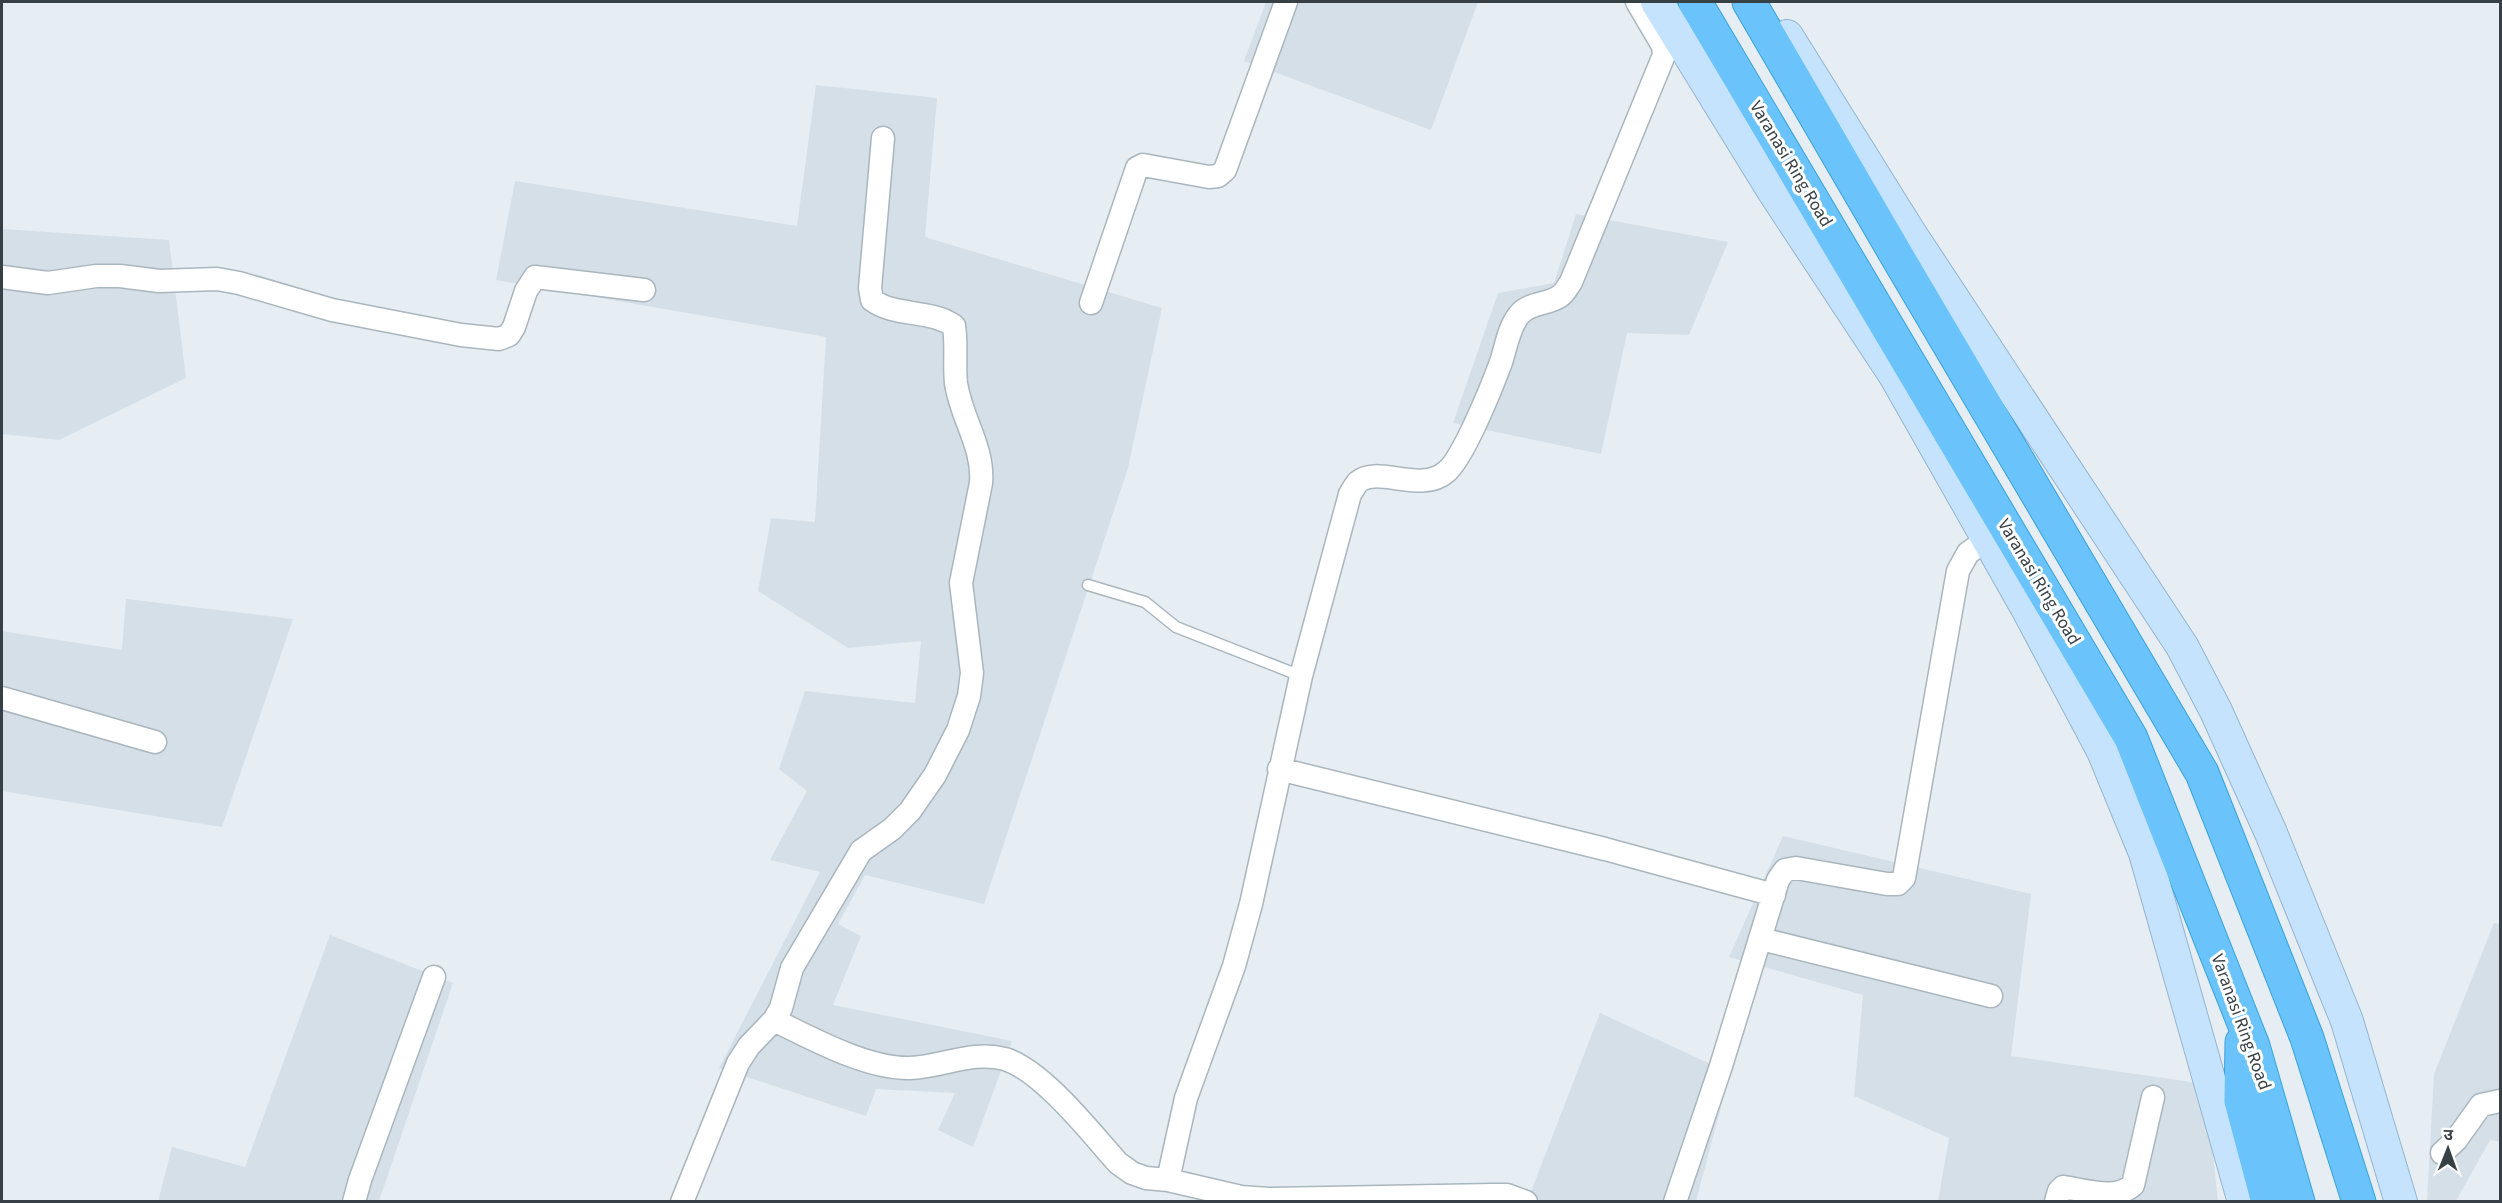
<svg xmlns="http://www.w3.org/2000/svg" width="2502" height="1203" viewBox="0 0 2502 1203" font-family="'Source Sans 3','Noto Sans Devanagari',sans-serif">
	<rect width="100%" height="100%" fill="#e6eef3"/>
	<path fill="#d5dfe7" d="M1266 2H1478L1431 130 1244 61Z
		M816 85 937 98 925 237 1162 308 1128 468 984 904 865 875 838 924 861 936 833 1005 1012 1041 973 1147 938 1130 955 1093 876 1089 866 1116 719 1068 820 872 770 860 807 791 779 769 805 691 915 703 921 641 848 648 758 591 771 518 815 522 826 337 496 280 515 181 797 226Z
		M1576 214 1728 242 1689 335 1627 333 1601 454 1453 423 1498 293 1554 283Z
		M2 229 169 240 186 378 59 440 2 434Z
		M126 599 293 619 222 827 2 791V631L122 650Z
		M1783 836 2031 894 2011 1056 2205 1084 2218 1201H1938L1949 1138 1854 1096 1863 995 1729 957Z
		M2494 923 2500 924V1142L2490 1140 2456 1201 2427 1202 2434 1074Z
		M330 935 453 983 379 1201 158 1202 172 1147 245 1167Z
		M1600 1013 1730 1073 1696 1201 1527 1202Z"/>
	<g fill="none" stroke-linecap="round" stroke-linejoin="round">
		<g stroke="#a9b6be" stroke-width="13">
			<path id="lane" d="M1088 585 1145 602 1176 627 1301 676"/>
		</g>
		<g stroke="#a9b6be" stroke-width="25">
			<path id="street" d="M2 277 48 283 96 276H120L159 281 217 279 239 283 332 310 461 335 499 339 509 335 514 327 526 291 535 277 644 290
				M1091 303 1137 168 1143 165 1209 177 1218 176 1225 170 1286 2
				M2 698 155 742
				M1279 769 1605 849 1774 895
				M1761 939 1991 996
				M774 1020C813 1039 867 1069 910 1068 942 1067 972 1050 1005 1059 1043 1071 1091 1133 1118 1163L1132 1173 1146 1178 1168 1180 1241 1197 1268 1199 1493 1195H1507L1526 1202
				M2442 1153 2456 1140 2481 1105 2500 1101
				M1168 1180 1186 1098 1234 966 1251 904 1301 676 1350 494C1353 490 1355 485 1358 482 1377 465 1421 494 1446 472 1463 459 1493 384 1501 362 1506 347 1509 327 1519 315 1529 302 1548 305 1560 296 1565 293 1568 286 1571 282L1664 55 1663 46 1637 2
				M354 1202 360 1180 434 977
				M682 1202 738 1063 749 1046 774 1020 781 1008 792 968 861 851 892 829 910 811 935 775 958 730 969 696 972 673 961 583 981 483C984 447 961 418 956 383 954 364 957 345 954 326 930 309 895 317 872 300L870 288 883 138
				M1675 1202 1721 1066 1778 880 1785 870 1796 868 1887 884H1898L1904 878 1958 571 1968 553 1988 539
				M2056 1202 2059 1191 2063 1187C2085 1190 2116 1201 2133 1185L2153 1097"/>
		</g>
		<g stroke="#94b4cf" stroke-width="34">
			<path id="secondary" d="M1657 2 1774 192 1896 377 2027 608 2103 751 2145 853 2244 1202
				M1787 36 1908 230 2182 646 2216 711 2271 833 2347 1021 2401 1202"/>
		</g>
		<g stroke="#39a2da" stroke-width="35">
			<path id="highway" d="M1695 2 2131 738 2253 1046 2298 1202
				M1749 2 1901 263 2202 773 2307 1038 2359 1202
				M2242 1042 2241 1101 2268 1202"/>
		</g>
		<use href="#lane" stroke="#fff" stroke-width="10"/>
		<use href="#street" stroke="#fff" stroke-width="22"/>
		<use href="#secondary" stroke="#c6e3fd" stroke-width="32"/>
		<use href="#highway" stroke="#6ac3fa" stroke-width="33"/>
	</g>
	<g text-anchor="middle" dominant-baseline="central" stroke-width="6" stroke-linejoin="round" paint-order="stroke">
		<g font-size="18" fill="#364045" stroke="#fff">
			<text transform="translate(1791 164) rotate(59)">Varanasi Ring Road</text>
			<text transform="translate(2039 582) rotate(59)">Varanasi Ring Road</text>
			<text transform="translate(2241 1022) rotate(70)">Varanasi Ring Road</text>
		</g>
	</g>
	<rect width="2502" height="1203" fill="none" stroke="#364045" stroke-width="6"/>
	<g transform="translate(2448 1149) rotate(1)" stroke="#ffffff" stroke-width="4.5" paint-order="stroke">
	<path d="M0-4.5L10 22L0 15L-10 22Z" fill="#364045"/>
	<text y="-9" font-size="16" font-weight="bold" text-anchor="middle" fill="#364045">उ</text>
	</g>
</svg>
